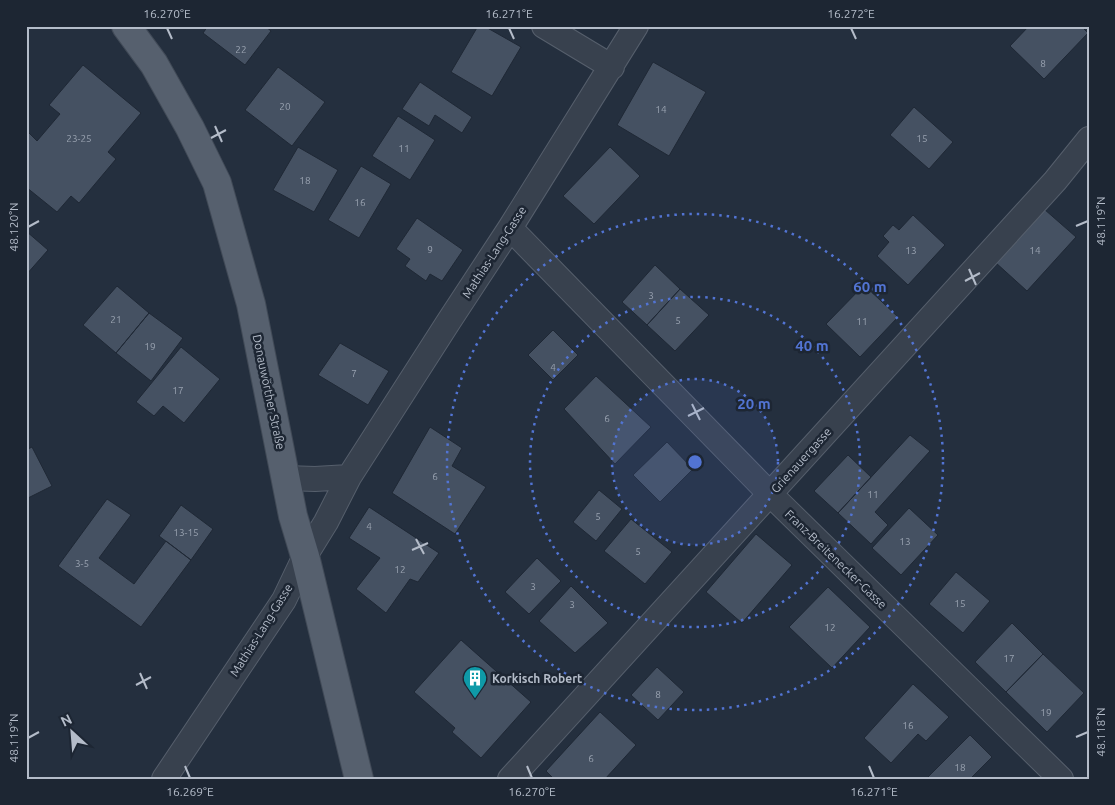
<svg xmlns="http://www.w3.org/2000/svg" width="1115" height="805" viewBox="0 0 1115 805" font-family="Ubuntu,sans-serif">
	<rect width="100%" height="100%" fill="#242f3e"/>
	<path fill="#455162" stroke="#1f2835" d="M208 26H265L271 31 245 65 203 33Z
		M478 26H484L521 47 492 96 451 72Z
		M1029 26H1081L1088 33 1044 79 1010 46Z
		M653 62 706 92 669 156 617 125Z
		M83 65 141 113 108 152 116 159 79 203 71 196 57 212 26 187V136L29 133 37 141 60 114 49 105Z
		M278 67 325 102 292 146 245 110Z
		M420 82 472 117 462 133 435 115 429 126 402 109Z
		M914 107 953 142 929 169 890 135Z
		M398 116 435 140 410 180 372 156Z
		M298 147 338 170 314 212 273 190Z
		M610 147 640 176 594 224 563 196Z
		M361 166 391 184 359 238 328 220Z
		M1044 209 1076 237 1027 291 995 262Z
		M913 215 945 245 908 285 877 256 889 242 883 236 893 225 899 230Z
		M417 218 463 250 442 281 430 274 426 281 405 266 410 259 396 249Z
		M26 231 48 250 26 275Z
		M655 265 680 289 647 325 622 302Z
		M864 285 898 317 860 357 826 324Z
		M117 286 149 313 116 353 83 325Z
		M680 289 709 315 675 351 647 325Z
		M149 313 183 338 151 381 116 353Z
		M553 330 578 355 553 380 528 355Z
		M340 343 389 371 368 405 318 375Z
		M181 347 220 379 184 423 163 406 154 416 136 402Z
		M596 376 651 427 615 464 564 409Z
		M430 427 462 448 452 466 486 487 455 534 392 493Z
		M910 435 930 451 875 512 888 525 871 544 838 513Z
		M667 442 693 469 660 502 633 475Z
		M32 447 52 486 26 499V450Z
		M848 455 871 477 838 513 814 491Z
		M599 490 622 509 596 541 573 522Z
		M107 499 131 515 99 558 134 584 166 541 191 560 141 627 58 566Z
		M181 505 213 529 191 560 159 536Z
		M369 507 439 553 418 582 410 579 386 613 356 589 380 558 349 538Z
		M909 508 938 535 901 575 872 548Z
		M631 519 672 552 645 584 604 551Z
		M756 534 792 565 742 623 706 592Z
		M537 558 561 581 529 614 505 592Z
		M956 572 990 601 963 633 929 604Z
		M571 586 608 623 575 653 539 621Z
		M828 587 870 627 832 668 789 627Z
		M1012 623 1043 654 1006 692 975 662Z
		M461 640 531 702 481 758 452 732 455 728 414 692Z
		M1043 654 1084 693 1047 732 1006 692Z
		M657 667 684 692 658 720 631 695Z
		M913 684 949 717 926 741 918 734 891 763 864 738Z
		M600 712 636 745 605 779H554L546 771Z
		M970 735 992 757 970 779H931L928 777Z"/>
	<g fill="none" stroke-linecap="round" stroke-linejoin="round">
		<g stroke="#565f6c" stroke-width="26">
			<path id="minor" d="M544 26 612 67
				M510 228 770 494 1061 779
				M286 478 315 479 349 477
				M164 779 284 600 305 556 326 522 349 477 449 321 510 228 636 26
				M510 779 1055 181 1089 139"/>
		</g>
		<g stroke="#414a57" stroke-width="30">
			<path id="primary" d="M126 26 154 64 190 128 217 183 251 304 293 516 305 556 359 779"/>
		</g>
		<use href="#minor" stroke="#38414e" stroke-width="24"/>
		<use href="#primary" stroke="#56606e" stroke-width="28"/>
	</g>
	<path fill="none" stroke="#b4bcc9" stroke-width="2" d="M167 28 172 39M509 28 514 39M851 28 856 39M215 126 222 142M211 138 226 130M1076 226 1088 221M28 227 39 221M969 269 976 285M965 281 980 273M692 404 700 420M688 416 704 408M416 539 424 554M412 550 428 543M140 673 147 689M136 685 151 677M1076 737 1088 732M28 738 39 732M185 766 190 778M527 766 532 778M869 766 874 778"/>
	<circle cx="695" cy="462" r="83" fill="#5274d3" fill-opacity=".12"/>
	<g fill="none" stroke="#5274d3" stroke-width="2.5" stroke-dasharray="2.5 5">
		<circle cx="695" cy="462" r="83"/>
		<circle cx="695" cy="462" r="165"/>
		<circle cx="695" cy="462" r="248"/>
	</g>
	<defs>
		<g id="building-pin" transform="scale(1.25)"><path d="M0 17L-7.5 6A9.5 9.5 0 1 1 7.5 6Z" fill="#0f9aa8" stroke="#1d2633"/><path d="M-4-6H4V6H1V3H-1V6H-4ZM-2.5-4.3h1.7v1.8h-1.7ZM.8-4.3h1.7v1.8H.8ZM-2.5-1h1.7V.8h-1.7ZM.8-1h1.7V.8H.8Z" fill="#fff"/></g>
	</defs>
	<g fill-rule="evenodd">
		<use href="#building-pin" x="475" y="678"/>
	</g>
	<g text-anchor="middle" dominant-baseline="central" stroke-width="5" stroke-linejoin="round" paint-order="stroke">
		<g font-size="10" fill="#98a1af">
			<text x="241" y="49">22</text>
			<text x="1043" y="63">8</text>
			<text x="285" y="106">20</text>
			<text x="661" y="109">14</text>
			<text x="79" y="138">23-25</text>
			<text x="922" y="138">15</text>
			<text x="404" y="148">11</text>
			<text x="305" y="180">18</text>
			<text x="360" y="202">16</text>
			<text x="430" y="249">9</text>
			<text x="911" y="250">13</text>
			<text x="1035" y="250">14</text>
			<text x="651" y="295">3</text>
			<text x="116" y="319">21</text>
			<text x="678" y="320">5</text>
			<text x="862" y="321">11</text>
			<text x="150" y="346">19</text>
			<text x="553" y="367">4</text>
			<text x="354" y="373">7</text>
			<text x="178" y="390">17</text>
			<text x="607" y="418">6</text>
			<text x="435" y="476">6</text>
			<text x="873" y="494">11</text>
			<text x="598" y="516">5</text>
			<text x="369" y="526">4</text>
			<text x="186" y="532">13-15</text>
			<text x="905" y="541">13</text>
			<text x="638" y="551">5</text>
			<text x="82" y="563">3-5</text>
			<text x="400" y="569">12</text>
			<text x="533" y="586">3</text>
			<text x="960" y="603">15</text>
			<text x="572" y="604">3</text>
			<text x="830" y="627">12</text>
			<text x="1009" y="658">17</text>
			<text x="658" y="694">8</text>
			<text x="1046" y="712">19</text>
			<text x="908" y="725">16</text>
			<text x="591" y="758">6</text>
			<text x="960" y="767">18</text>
		</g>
		<g font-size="12" fill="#b4bcc9" stroke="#1d2633">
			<text transform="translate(494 252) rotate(-57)">Mathias-Lang-Gasse</text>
			<text transform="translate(269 392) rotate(78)">Donauwörther Straße</text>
			<text transform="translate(801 460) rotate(-48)">Grienauergasse</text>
			<text transform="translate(836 559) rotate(44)">Franz-Breitenecker-Gasse</text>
			<text transform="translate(261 630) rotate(-58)">Mathias-Lang-Gasse</text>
		</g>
		<g font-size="12" font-weight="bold" fill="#b4bcc9" stroke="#1d2633" text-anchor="start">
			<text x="492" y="678">Korkisch Robert</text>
		</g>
	</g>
	<circle cx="695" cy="462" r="8" fill="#5274d3" stroke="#1d2633" stroke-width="2.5"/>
	<g font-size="15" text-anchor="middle" font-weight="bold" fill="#5274d3" stroke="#1d2633" stroke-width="5" stroke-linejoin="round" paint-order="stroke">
		<text x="870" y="292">60 m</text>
		<text x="812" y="351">40 m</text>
		<text x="754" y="409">20 m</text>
	</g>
	<rect width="1115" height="805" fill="none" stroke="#1d2633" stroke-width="55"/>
	<g transform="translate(72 732) rotate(334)" stroke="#1d2633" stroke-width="4" paint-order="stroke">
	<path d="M0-4L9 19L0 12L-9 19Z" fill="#b4bcc9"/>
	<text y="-8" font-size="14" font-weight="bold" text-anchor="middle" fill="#b4bcc9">N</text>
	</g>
	<rect x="28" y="28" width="1060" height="750" fill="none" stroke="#b4bcc9" stroke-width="2"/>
	<g font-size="12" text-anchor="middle" fill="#b4bcc9">
		<text x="167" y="18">16.270°E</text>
		<text x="509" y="18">16.271°E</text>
		<text x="851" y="18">16.272°E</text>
		<text transform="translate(1101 221) rotate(-90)" y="4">48.119°N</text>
		<text transform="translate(14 227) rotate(-90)" y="4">48.120°N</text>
		<text transform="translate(1101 732) rotate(-90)" y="4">48.118°N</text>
		<text transform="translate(14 738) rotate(-90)" y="4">48.119°N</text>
		<text x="190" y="796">16.269°E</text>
		<text x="532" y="796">16.270°E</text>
		<text x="874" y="796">16.271°E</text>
	</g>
</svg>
